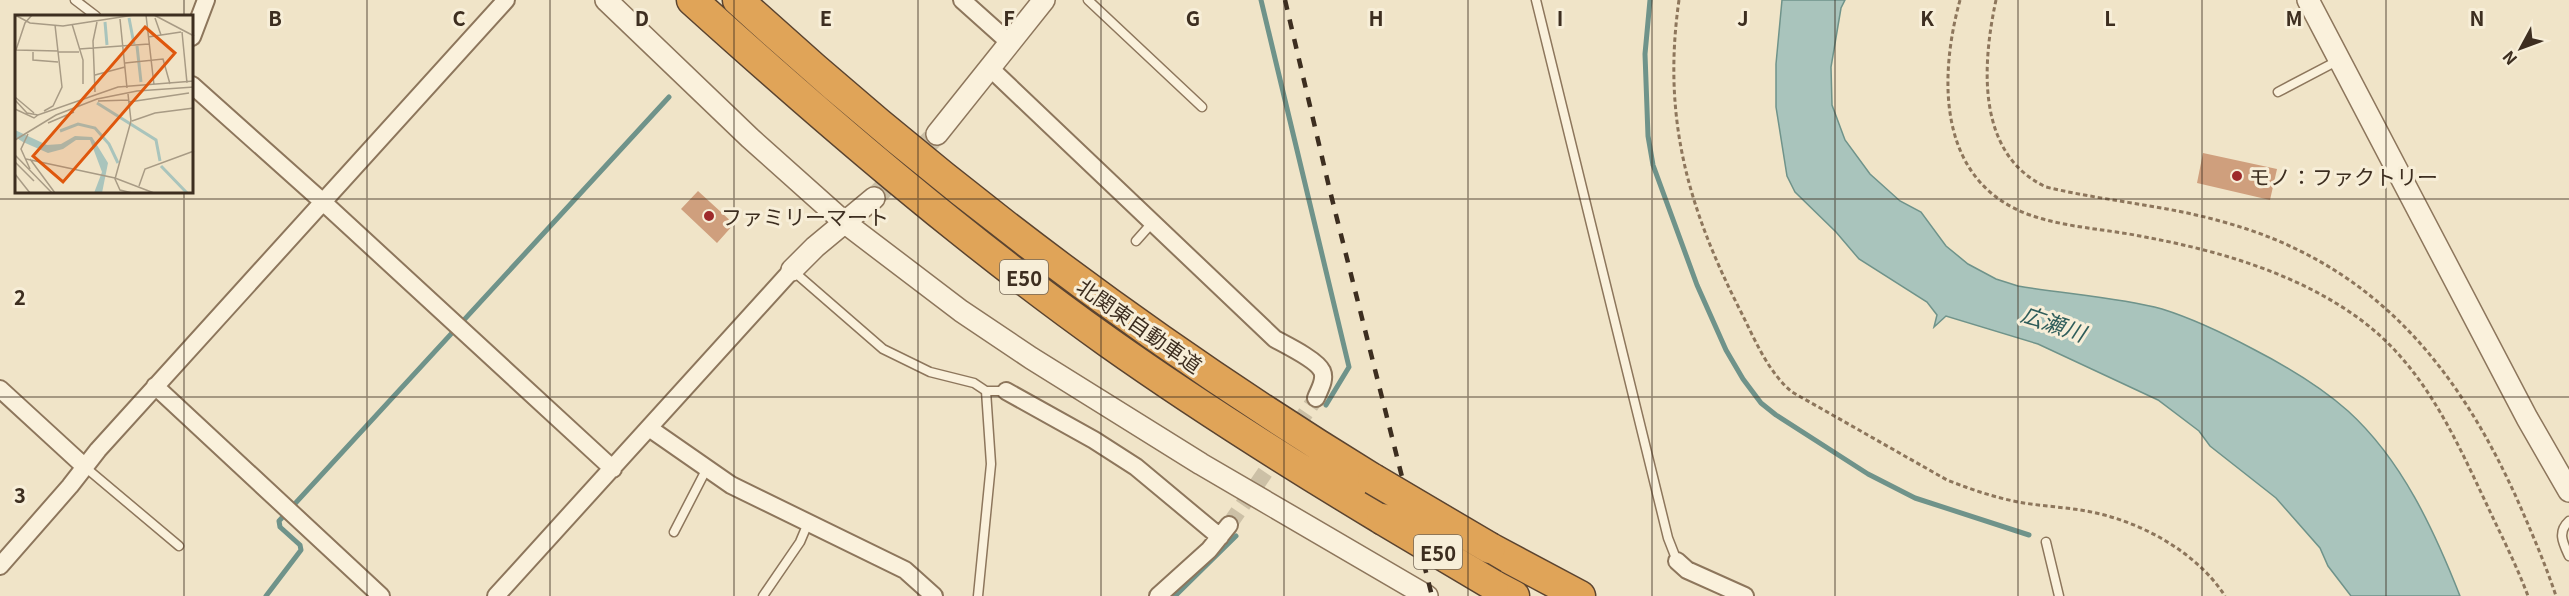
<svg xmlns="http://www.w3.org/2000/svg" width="2569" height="596" viewBox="0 0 2569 596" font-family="Georgia,'Noto Sans JP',serif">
	<rect width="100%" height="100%" fill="#f0e4c8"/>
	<path fill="#a9c4bc" stroke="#6f938a" stroke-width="1.5" d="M1782 0H1845L1841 8 1831 67 1832 105 1845 140 1870 174 1900 201 1921 212 1946 246 1968 264 1996 279 2018 286C2064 294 2118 297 2162 309 2194 319 2223 333 2253 349 2286 366 2320 386 2348 411 2402 460 2434 530 2460 596H2351L2328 566 2320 548 2276 498 2210 446 2199 431 2158 400 2038 344 1946 316 1934 327 1937 315 1927 302 1859 259 1836 232 1795 192 1787 176 1776 107V64Z"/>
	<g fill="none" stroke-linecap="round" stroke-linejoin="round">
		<path stroke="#6f938a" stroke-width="5" d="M1261 0 1349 367 1326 405
			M1650 0 1645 54 1648 136 1653 165 1697 285 1726 350 1743 379 1761 403 1776 415 1868 474 1915 498 2029 535
			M266 596 301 550 300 545 280 527 279 521 669 97
			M1175 596 1236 536"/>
	</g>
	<path fill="#cf9f7d" d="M2203 153 2277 169 2270 200 2197 183Z
		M698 191 734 224 717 243 681 209Z"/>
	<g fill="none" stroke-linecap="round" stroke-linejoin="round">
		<path stroke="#ccc0a6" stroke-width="16" stroke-dasharray="16 8" stroke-linecap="butt" d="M1229 525 1316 398"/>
		<path stroke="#ccc0a6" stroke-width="21" stroke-dasharray="21 10" stroke-linecap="butt" d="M874 198 937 134"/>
		<g stroke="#8d765c" stroke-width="11">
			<path id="service" d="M75 0 96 16
				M1088 0 1202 107
				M1536 0 1668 538 1677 561
				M2278 92 2339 60
				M1136 241 1152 223
				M792 270 883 349 930 372 974 383 986 391
				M85 467 179 546
				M2569 521C2557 532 2563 543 2569 556
				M674 532 706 470
				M2046 542 2059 596
				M763 596 800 542 808 523
				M978 596 991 464 986 391H1006"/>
		</g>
		<g stroke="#8d765c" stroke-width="20">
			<path id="minor" d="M962 0 1010 43
				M192 37 206 0
				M990 68 1275 339C1286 345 1317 360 1322 371 1326 380 1319 390 1316 398
				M192 85 323 202 613 469
				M155 386 381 596
				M0 389 85 467
				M1006 391 1094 440 1136 467 1220 537
				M649 428 731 485 905 570 934 596
				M1677 561 1687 570 1745 596
				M0 566 70 486 98 450 506 0
				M496 596 792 270
				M1158 596 1209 550 1229 525"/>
		</g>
		<g stroke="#8d765c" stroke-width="24">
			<path id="tertiary" d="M606 0 750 138 844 222 961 311 1031 358 1201 464 1427 596
				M2308 0 2527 418 2569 491
				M937 134 1044 0
				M792 270 815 247 874 198"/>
		</g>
		<g stroke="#5b4430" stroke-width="33">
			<path id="motorway" d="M692 0C825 120 962 238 1108 342 1197 405 1289 463 1382 519
				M738 0C934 180 1146 340 1373 479
				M1490 548 1580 596
				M1493 585 1514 596"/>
		</g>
		<path stroke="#8d765c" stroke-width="3" stroke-dasharray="4.5 3" stroke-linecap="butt" d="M1679 0C1662 118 1688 208 1741 312 1755 340 1768 372 1792 392L1947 480C1970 489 1993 497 2018 502 2040 506 2064 507 2086 511 2138 520 2196 551 2225 596
			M1960 0C1938 80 1938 182 2030 215 2067 228 2107 229 2145 237 2220 251 2299 274 2361 320 2423 366 2454 435 2486 503 2500 533 2516 564 2528 596
			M1996 0C1982 65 1976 154 2046 187 2104 201 2163 205 2220 221 2370 261 2455 362 2517 499 2531 531 2545 563 2556 596"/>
		<use href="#service" stroke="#faf1dc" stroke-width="8"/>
		<use href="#minor" stroke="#faf1dc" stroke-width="16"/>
		<use href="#tertiary" stroke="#faf1dc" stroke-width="21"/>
		<use href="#motorway" stroke="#e0a458" stroke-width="30"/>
		<path stroke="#3d2e20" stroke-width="4.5" stroke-dasharray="10 10" stroke-linecap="butt" d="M1285 0 1330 191 1432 596"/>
		<g stroke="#5b4430" stroke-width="33" stroke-linecap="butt">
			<path id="motorway-bridge" d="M1373 479 1490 548
				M1382 519 1493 585"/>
		</g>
		<use href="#motorway-bridge" stroke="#e0a458" stroke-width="30"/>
	</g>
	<path fill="none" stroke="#3d2e20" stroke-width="1.5" stroke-opacity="0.55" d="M184 0V16M367 0V596M550 0V596M734 0V596M918 0V596M1101 0V596M1284 0V596M1468 0V596M1652 0V596M1835 0V596M2018 0V596M2202 0V596M2386 0V596M184 192V596M0 199H2569M0 397H2569"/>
	<g fill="#9e2a2b" stroke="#f7eed8" stroke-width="2">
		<circle cx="2237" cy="176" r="6"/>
		<circle cx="709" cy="216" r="6"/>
	</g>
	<g text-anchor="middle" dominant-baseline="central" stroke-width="6" stroke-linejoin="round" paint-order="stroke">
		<g fill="#f7eed8" stroke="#756857" stroke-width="1.5">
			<rect x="1000" y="260" width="48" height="34" rx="4.5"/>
			<rect x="1414" y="535" width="48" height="34" rx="4.5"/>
		</g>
		<g font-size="20" font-weight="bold" fill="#3d2e20">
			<text x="1024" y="277">E50</text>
			<text x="1438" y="552">E50</text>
		</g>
		<g font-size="21" fill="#3d2e20" stroke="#f7eed8" text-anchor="start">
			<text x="2249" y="176">モノ：ファクトリー</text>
			<text x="721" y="216">ファミリーマート</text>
		</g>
		<g font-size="21" fill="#3d2e20" stroke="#f7eed8">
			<text transform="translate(1140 325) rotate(35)">北関東自動車道</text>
		</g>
		<g font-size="22" font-style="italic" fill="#2f5d5a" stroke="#f7eed8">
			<text transform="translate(2054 322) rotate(19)">広瀬川</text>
		</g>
	</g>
	<g transform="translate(15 15)">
		<rect width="178" height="178" fill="#f0e4c8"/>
		<path d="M0 115 32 130 46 129 60 121 77 122 93 148 87 178H79L87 157 75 125H61L48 134 33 138 8 127 0 122Z" fill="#a9c4bc"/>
		<path fill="none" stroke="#a9c4bc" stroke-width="3" d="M114 3 119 29M90 7 92 30M122 31 126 67M82 88 141 125 145 146M45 116 63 109 80 113 94 129 103 148M146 151 172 178"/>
		<path fill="none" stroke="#a89b85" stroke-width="1.5" d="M0 0 15 8 48 11 119 0M17 0 10 8 1 35 43 36M131 0 139 70M139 0 179 21M140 3 146 20M105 4 112 73M57 9 68 45V69M167 17 172 68M133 22 166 17M64 34 134 29M18 37V45L43 47M43 37H64M110 48 148 44 155 69M80 60 110 52M80 77 78 26 82 7M113 79 116 106 100 164 105 175 117 178M0 82 19 98M0 85 12 98 23 100 103 72 179 66M83 86 114 85M114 87 174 78M0 94 19 103 23 100M29 96 38 91 47 72 40 10M117 106 140 98 179 93M33 108 59 97M13 119 6 134 15 154M0 125 41 100 82 84 122 76 179 72M0 140 37 178M11 144 100 163 139 178M15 144 40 178M0 147 19 166M0 159 15 178M124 171 130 154 179 136"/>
		<path fill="#df570d" fill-opacity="0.15" stroke="#df570d" stroke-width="3" d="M130 12 160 38 48 167 18 141Z"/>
		<rect width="178" height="178" fill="none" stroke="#3d2e20" stroke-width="3"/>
	</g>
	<g font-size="20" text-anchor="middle" font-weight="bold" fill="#3d2e20" stroke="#f7eed8" stroke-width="6" stroke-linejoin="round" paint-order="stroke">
		<text x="275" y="26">B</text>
		<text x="459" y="26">C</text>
		<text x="642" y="26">D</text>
		<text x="826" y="26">E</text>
		<text x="1009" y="26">F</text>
		<text x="1193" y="26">G</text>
		<text x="1376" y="26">H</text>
		<text x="1560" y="26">I</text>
		<text x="1743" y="26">J</text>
		<text x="1927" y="26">K</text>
		<text x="2110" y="26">L</text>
		<text x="2294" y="26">M</text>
		<text x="2477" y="26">N</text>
		<text x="20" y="305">2</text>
		<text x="20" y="503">3</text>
	</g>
	<g transform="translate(2521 48) rotate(229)" stroke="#f7eed8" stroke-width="4.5" paint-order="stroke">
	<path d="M0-4.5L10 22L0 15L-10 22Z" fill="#3d2e20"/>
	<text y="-9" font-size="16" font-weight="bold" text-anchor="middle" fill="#3d2e20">N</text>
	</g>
</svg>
